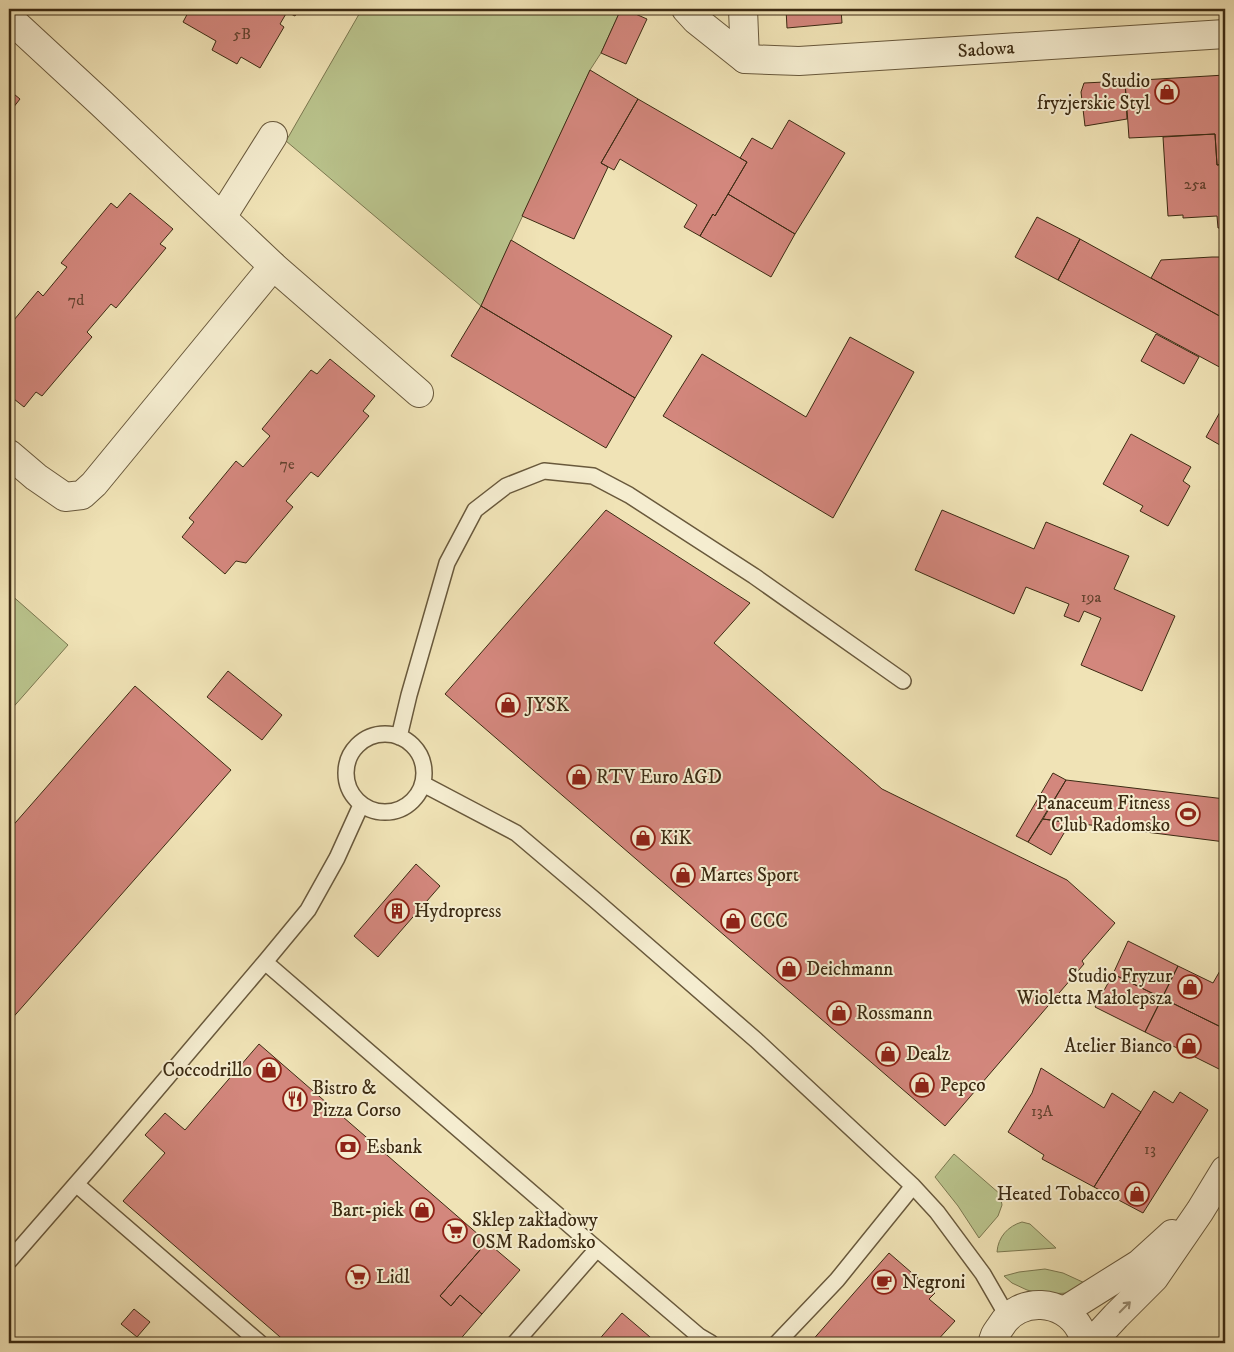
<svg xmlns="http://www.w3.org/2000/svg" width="1234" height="1352" viewBox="0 0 1234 1352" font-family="'IM FELL DW Pica',serif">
	<rect width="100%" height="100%" fill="#f0e3b6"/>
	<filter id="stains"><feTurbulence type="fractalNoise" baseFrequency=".004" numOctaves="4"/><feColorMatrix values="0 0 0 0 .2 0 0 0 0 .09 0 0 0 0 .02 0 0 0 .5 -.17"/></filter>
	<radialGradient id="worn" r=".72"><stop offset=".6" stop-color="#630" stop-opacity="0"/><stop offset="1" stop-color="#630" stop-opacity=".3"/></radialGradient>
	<path fill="#bac48d" stroke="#7b7850" d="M362 9H621L601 53 590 70 481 306 286 141Z
		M9 593 68 645 9 712Z
		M954 1154 1000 1194 1002 1205 998 1216 979 1238 958 1206 935 1177Z
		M1022 1222 1030 1224 1056 1248 997 1252C998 1237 1008 1226 1022 1222Z
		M1045 1269 1063 1273 1087 1284 1070 1293 1043 1294 1027 1290 1012 1283 1004 1276 1019 1272Z"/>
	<path fill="#d3877d" stroke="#3c2b13" d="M190 9H299L295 16 287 12 280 24 284 27 260 68 241 57 237 64 212 50 216 41 183 22Z
		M621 9H624L647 19 626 64 601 53Z
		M786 9H841L842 23 787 28Z
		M590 70 638 99 601 163 608 167 574 239 522 216Z
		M1225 75V164L1217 165 1215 134 1129 138 1125 81Z
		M1125 81 1127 119 1085 126 1081 92 1084 83Z
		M9 90 20 99 9 113Z
		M638 99 747 162 715 216 713 214 700 236 684 227 697 205 620 159 614 170 601 163Z
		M789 120 845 153 795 234 728 194 747 162 740 158 752 138 772 149Z
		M1215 134 1217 165 1225 164V258L1223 228H1218L1217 216 1183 218V215L1168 216 1163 137Z
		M130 193 173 229 160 244 166 248 116 308 111 304 87 332 92 337 42 396 36 392 24 407 9 395V326L38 291 43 296 67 267 61 263 111 203 117 208Z
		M728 194 795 234 771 277 700 236 713 214 715 216Z
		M1037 217 1080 239 1058 280 1015 257Z
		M1080 239 1225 319V370L1058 280Z
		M511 240 672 336 635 398 481 306Z
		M1212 257H1225V319L1151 278 1161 260Z
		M481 306 635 398 606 448 451 356Z
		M1156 334 1199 357 1184 384 1141 361Z
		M850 337 914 372 833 518 663 416 702 354 806 417Z
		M330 359 375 396 363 411 369 416 318 477 311 472 286 501 293 507 246 563 236 561 225 574 182 537 194 522 189 518 236 461 243 467 270 436 262 429 311 370 317 374Z
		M1225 403V448L1206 437Z
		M1131 434 1191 467 1183 481 1190 486 1168 526 1140 511 1143 506 1103 484Z
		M606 510 750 603 714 643 882 789 1067 880 1115 923 1082 961 1084 964 945 1126 445 694Z
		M942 510 1034 549 1046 522 1129 556 1114 589 1175 616 1142 691 1081 665 1101 618 1084 611 1079 622 1064 616 1069 604 1026 587 1014 614 915 570Z
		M228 671 282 715 262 740 207 697Z
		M135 686 231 770 9 1022V830Z
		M1053 773 1066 780 1028 842 1016 836Z
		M1066 780 1225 799V842L1043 819Z
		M1043 819 1070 823 1051 855 1028 842Z
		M416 864 440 886 378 957 354 936Z
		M1128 941 1178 966 1162 998 1113 974Z
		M1225 962V1029L1162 998 1178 966 1213 983Z
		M1113 974 1162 998 1145 1032 1095 1007Z
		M1162 998 1225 1029V1072L1145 1032Z
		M259 1044 487 1242 440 1296 451 1306 460 1295 482 1314 457 1343H287L123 1201 165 1153 145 1135 165 1113 185 1130Z
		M1041 1068 1104 1108 1112 1093 1141 1112 1094 1187 1042 1159 1044 1155 1008 1132 1032 1093Z
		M1154 1091 1173 1103 1180 1092 1208 1110 1143 1213 1094 1187Z
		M487 1242 520 1270 482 1314 460 1295 451 1306 440 1296Z
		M889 1253 935 1293 929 1299 955 1321 935 1343H810Z
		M134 1309 150 1322 137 1337 121 1324Z
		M622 1313 657 1343H596Z"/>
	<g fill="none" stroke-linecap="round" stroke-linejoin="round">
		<g stroke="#69593c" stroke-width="18">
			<path id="lane" d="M346 773a39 39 0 1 1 78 0a39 39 0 1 1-78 0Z
				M399 737 409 695 447 563 475 510 506 486 544 471 593 476 629 495 754 576 903 681
				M423 784 516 833 595 900 756 1040 913 1186 937 1212 983 1274 1002 1307 1005 1318
				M265 962 597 1249 699 1336 711 1343
				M76 1184 260 1343
				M9 1261 97 1160 265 962 308 910 337 858 361 805
				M515 1343 597 1249
				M777 1343 837 1280 913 1186"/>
		</g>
		<g stroke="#69593c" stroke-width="30">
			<g id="street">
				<path id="s1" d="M686 9 696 20 745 59 799 61 1225 34"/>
				<path d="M743 9 745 59"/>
				<path d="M9 18 101 103 273 266 419 393"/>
				<path d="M222 217 273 136"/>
				<path d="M9 454 36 477 65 497 82 495 94 484 260 282 273 266"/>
				<path d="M1064 1311 1139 1264 1172 1234"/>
				<path d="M993 1343C993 1336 997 1332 1001 1326 1019 1296 1064 1299 1080 1329 1083 1334 1085 1338 1086 1343"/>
				<path d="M1091 1343 1116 1316 1154 1278 1200 1211 1225 1170"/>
			</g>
		</g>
		<use href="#lane" stroke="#f5edd0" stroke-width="15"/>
		<use href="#street" stroke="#f5edd0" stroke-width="28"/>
	</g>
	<defs><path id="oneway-shaft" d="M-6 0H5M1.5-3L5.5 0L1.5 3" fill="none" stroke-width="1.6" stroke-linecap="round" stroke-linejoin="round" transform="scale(1.25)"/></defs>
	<use stroke="#988c72" href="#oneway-shaft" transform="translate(1125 1307) rotate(-45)"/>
	<defs>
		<g id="shop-ring" transform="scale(1.25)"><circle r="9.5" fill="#f5edd0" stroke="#8f2418" stroke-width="1.5"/><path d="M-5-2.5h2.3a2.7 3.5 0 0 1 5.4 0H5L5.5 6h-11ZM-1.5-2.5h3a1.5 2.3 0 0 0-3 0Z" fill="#8f2418"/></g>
		<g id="stadium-ring" transform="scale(1.25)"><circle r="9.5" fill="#f5edd0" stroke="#8f2418" stroke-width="1.5"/><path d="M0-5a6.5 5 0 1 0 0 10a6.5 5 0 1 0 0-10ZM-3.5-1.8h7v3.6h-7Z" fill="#8f2418"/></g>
		<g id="building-ring" transform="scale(1.25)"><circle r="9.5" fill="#f5edd0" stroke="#8f2418" stroke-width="1.5"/><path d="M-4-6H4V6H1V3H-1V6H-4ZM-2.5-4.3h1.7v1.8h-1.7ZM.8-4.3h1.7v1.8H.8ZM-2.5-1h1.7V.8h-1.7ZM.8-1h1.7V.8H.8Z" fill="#8f2418"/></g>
		<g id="restaurant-ring" transform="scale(1.25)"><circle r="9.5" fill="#f5edd0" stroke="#8f2418" stroke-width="1.5"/><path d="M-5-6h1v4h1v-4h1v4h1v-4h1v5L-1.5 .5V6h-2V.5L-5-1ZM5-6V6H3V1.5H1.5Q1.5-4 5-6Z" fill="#8f2418"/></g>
		<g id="bank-ring" transform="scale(1.25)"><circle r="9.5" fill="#f5edd0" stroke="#8f2418" stroke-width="1.5"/><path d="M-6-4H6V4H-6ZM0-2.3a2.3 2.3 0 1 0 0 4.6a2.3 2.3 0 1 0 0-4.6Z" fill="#8f2418"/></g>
		<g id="supermarket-ring" transform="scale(1.25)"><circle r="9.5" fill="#f5edd0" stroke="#8f2418" stroke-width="1.5"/><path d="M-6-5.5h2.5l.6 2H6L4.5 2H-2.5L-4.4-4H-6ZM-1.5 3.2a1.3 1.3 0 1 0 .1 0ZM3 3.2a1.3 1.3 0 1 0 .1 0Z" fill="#8f2418"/></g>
		<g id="cafe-ring" transform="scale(1.25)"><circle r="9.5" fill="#f5edd0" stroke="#8f2418" stroke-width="1.5"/><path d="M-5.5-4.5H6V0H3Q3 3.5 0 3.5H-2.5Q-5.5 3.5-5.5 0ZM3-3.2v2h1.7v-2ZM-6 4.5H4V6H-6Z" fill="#8f2418"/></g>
	</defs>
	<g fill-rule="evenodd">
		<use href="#shop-ring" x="1167" y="92"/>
		<use href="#shop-ring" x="508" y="705"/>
		<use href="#shop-ring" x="579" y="777"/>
		<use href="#stadium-ring" x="1188" y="814"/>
		<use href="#shop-ring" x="643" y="838"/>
		<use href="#shop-ring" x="683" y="875"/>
		<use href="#building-ring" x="397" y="911"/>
		<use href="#shop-ring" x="733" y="921"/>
		<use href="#shop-ring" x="789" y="969"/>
		<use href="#shop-ring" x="1190" y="987"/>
		<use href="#shop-ring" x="839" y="1013"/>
		<use href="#shop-ring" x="1189" y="1046"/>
		<use href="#shop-ring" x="888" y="1054"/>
		<use href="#shop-ring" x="269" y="1070"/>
		<use href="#shop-ring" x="922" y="1085"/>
		<use href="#restaurant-ring" x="295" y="1099"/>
		<use href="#bank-ring" x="348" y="1147"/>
		<use href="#shop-ring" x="1137" y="1194"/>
		<use href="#shop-ring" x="422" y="1210"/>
		<use href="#supermarket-ring" x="455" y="1231"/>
		<use href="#supermarket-ring" x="358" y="1277"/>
		<use href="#cafe-ring" x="884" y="1282"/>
	</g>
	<g text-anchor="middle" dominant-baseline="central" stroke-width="4" stroke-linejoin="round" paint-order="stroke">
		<g font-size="16" fill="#62422e">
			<text x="242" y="34">5B</text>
			<text x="1195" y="184">25a</text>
			<text x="76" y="300">7d</text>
			<text x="287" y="464">7e</text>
			<text x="1091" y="597">19a</text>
			<text x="1042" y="1111">13A</text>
			<text x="1150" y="1149">13</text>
		</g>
		<g font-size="19" fill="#3c2b13" stroke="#f5edd0">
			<text stroke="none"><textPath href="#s1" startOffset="319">Sadowa</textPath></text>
		</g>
		<g font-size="19" fill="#3c2b13" stroke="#f5edd0" text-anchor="start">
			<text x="1150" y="81" text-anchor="end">Studio<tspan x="1150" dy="22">fryzjerskie Styl</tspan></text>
			<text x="526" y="705">JYSK</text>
			<text x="596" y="777">RTV Euro AGD</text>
			<text x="1170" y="803" text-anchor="end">Panaceum Fitness<tspan x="1170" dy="22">Club Radomsko</tspan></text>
			<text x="660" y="838">KiK</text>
			<text x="700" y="875">Martes Sport</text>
			<text x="414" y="911">Hydropress</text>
			<text x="750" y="921">CCC</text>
			<text x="806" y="969">Deichmann</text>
			<text x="1172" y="976" text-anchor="end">Studio Fryzur<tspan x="1172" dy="22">Wioletta Małolepsza</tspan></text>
			<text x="856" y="1013">Rossmann</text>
			<text x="1172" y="1046" text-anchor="end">Atelier Bianco</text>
			<text x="906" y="1054">Dealz</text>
			<text x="252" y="1070" text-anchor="end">Coccodrillo</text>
			<text x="940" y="1085">Pepco</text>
			<text x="312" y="1088">Bistro &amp;<tspan x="312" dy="22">Pizza Corso</tspan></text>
			<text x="366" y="1147">Esbank</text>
			<text x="1120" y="1194" text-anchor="end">Heated Tobacco</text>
			<text x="404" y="1210" text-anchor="end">Bart-piek</text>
			<text x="472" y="1220">Sklep zakładowy<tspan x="472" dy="22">OSM Radomsko</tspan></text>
			<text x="376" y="1277">Lidl</text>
			<text x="902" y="1282">Negroni</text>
		</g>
	</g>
	<rect width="1234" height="1352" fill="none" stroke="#f0e3b6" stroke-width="30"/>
	<rect x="10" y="10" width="1214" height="1332" fill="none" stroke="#3c2b13" stroke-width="2.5"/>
	<rect x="15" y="15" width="1204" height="1322" fill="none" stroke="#3c2b13"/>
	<rect width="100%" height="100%" filter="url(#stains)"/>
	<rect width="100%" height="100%" fill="url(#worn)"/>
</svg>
